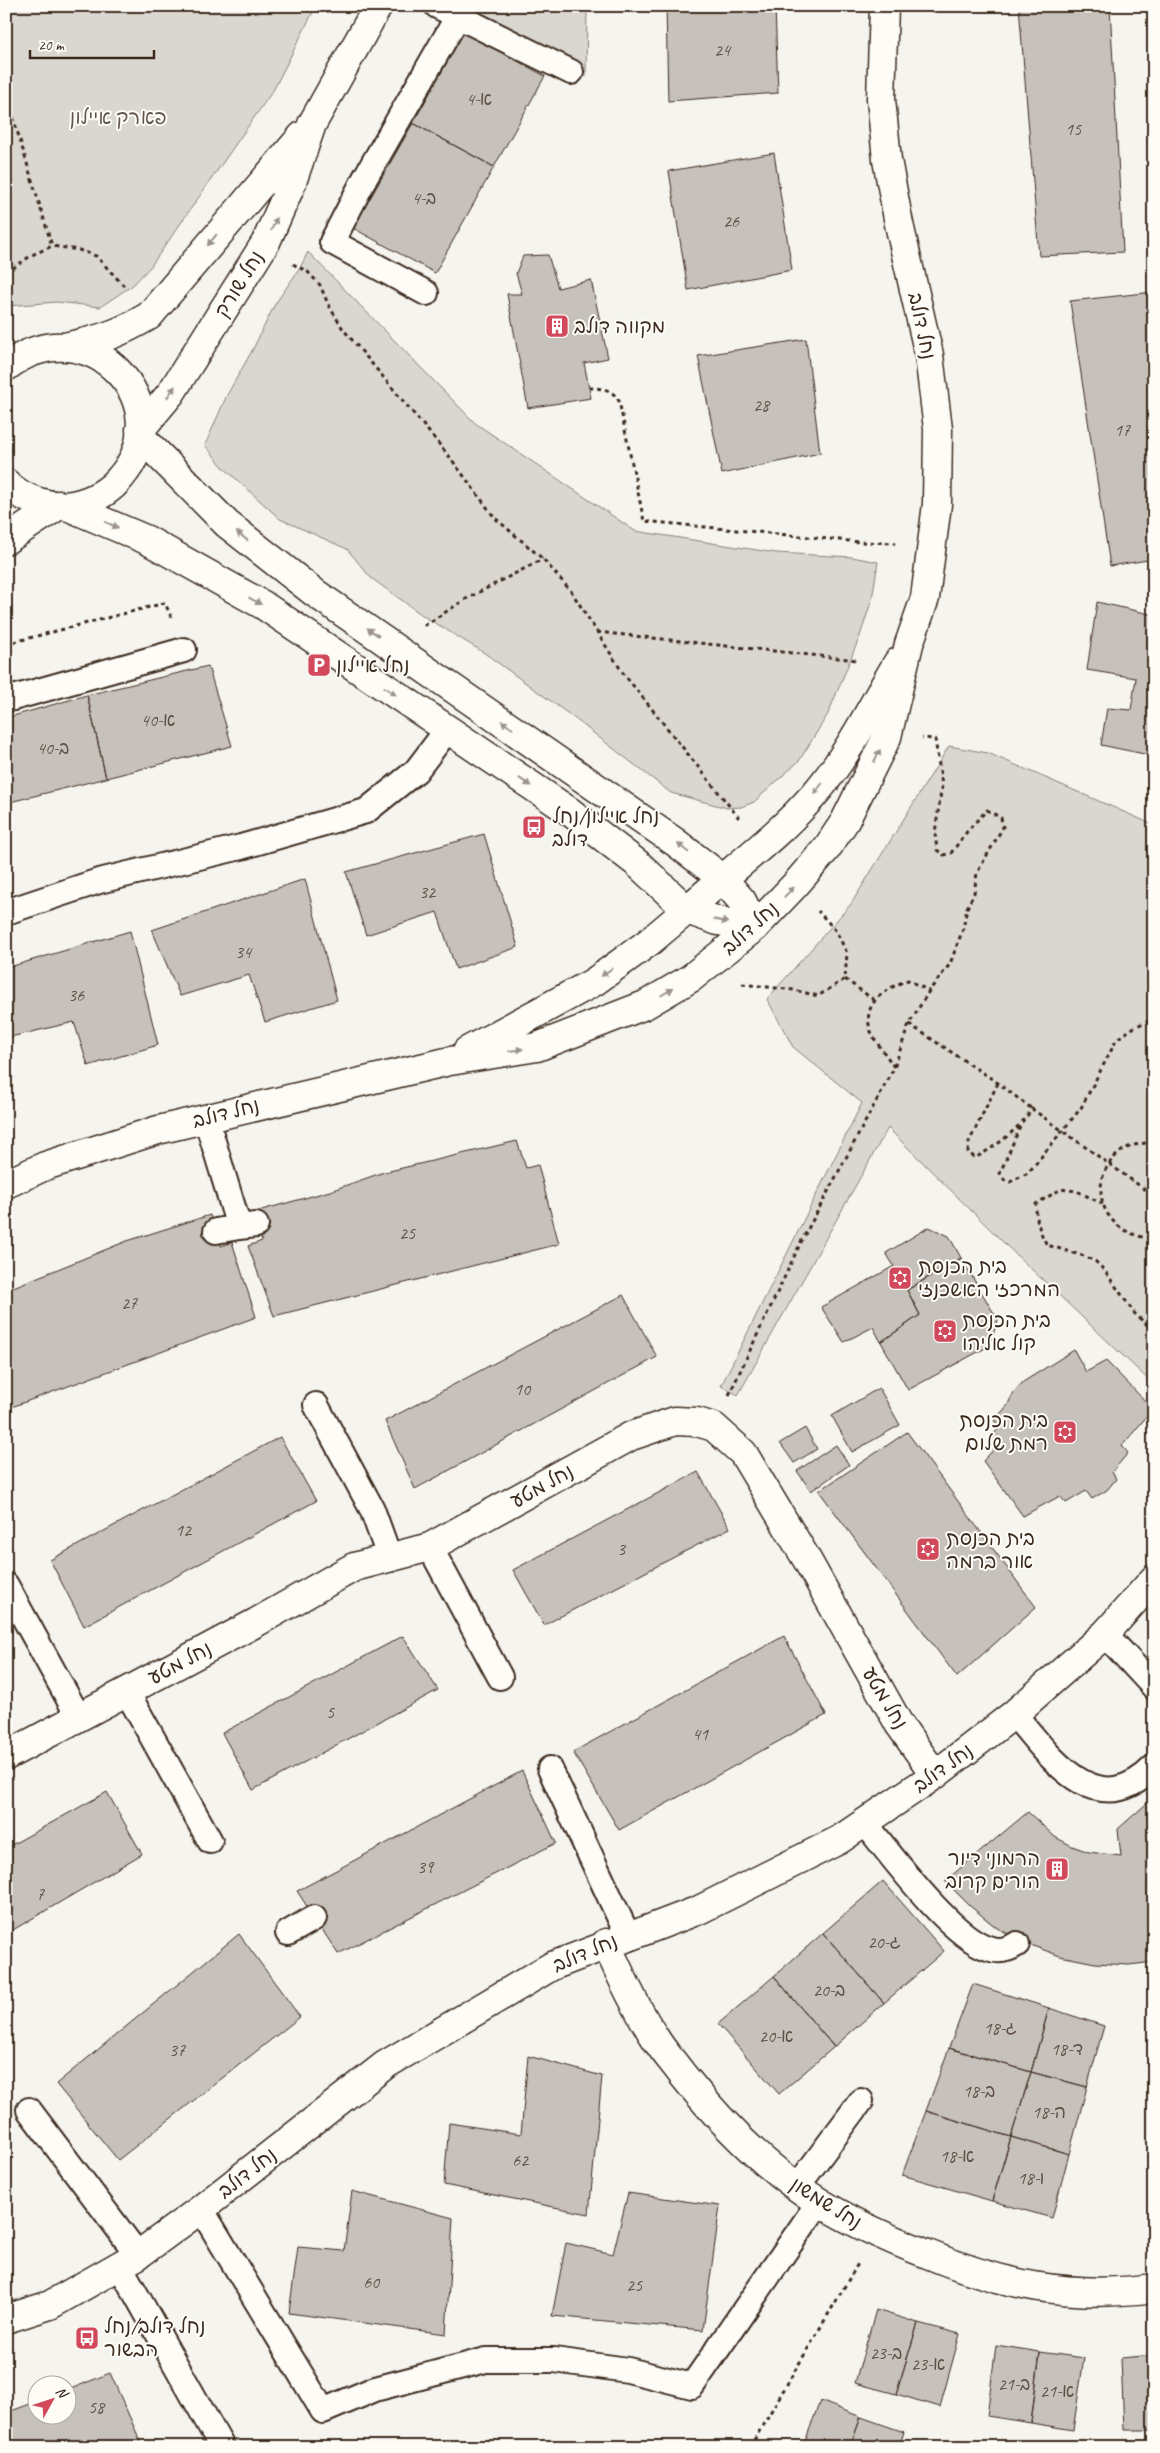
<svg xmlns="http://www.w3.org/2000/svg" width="1160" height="2453" viewBox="0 0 1160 2453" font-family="Caveat,'Playpen Sans Hebrew',sans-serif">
	<rect width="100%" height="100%" fill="#f5f4ee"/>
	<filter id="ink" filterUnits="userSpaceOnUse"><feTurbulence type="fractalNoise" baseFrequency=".02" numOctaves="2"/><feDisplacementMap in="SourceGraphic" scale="10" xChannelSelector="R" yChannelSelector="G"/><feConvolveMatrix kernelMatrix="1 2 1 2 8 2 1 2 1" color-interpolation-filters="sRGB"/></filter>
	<g filter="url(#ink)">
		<path fill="#dad6d0" stroke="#8a8077" d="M6 6H316L274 89 151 266 133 285 100 307 57 302 6 306Z
			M456 6H587L586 77Z
			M308 252 475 423 635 531 776 553 852 557 878 562 872 599 860 636 828 714 799 761 754 802 741 807 727 808 671 793 570 715 483 652 425 617 371 578 347 549 280 519 223 467 205 445 227 395 253 349 275 304 300 268Z
			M949 746 988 753 1154 825V1385L1008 1247 888 1128 738 1395 721 1386 862 1103 793 1047 767 999 851 904Z"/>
		<path fill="#c7c1bb" stroke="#3b2a1e" d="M666 6H775L778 93 668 101Z
			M1019 6H1110L1123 252 1039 256Z
			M464 32 545 76 494 167 413 123Z
			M413 123 494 167 435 273 353 228Z
			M774 153 792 270 688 290 669 171Z
			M548 255 558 288 591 280 608 358 584 363 591 398 528 408 507 294H522L516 273 523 256Z
			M1154 292V559L1110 566 1070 301Z
			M806 339 820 453 722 474 698 356Z
			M1097 602 1154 615V756L1101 745 1107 708 1131 710 1136 678 1087 670Z
			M208 666 232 746 106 778 87 695Z
			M87 695 106 778 6 803V718Z
			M484 834 518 947 456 969 437 912 366 935 346 872Z
			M305 879 337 1000 265 1022 249 975 180 996 152 930Z
			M130 931 158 1045 88 1066 74 1022 6 1038V968Z
			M517 1141 526 1168 538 1165 559 1244 274 1316 248 1246 262 1241 251 1213 330 1191 381 1173Z
			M210 1215 221 1246 232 1242 256 1317 6 1409V1290L127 1241Z
			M929 1227 949 1236 961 1258 907 1290 920 1315 881 1342 873 1327 844 1342 821 1307 894 1266 886 1253Z
			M961 1258 998 1320 989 1346 908 1390 881 1342 920 1315 907 1290Z
			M623 1295 657 1357 415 1489 385 1421Z
			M1074 1350 1086 1372 1106 1361 1153 1409 1122 1446 1128 1453 1112 1472 1116 1479 1107 1490 1092 1499 1086 1491 1066 1503 1060 1496 1023 1516 983 1461 997 1446 990 1438 1001 1426 994 1421 1007 1406 1014 1392 1023 1382Z
			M879 1388 900 1425 852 1452 832 1416Z
			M805 1428 817 1449 794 1463 780 1443Z
			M907 1432 1036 1607 957 1677 819 1491Z
			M280 1437 316 1501 84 1626 50 1560Z
			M836 1445 849 1465 811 1491 797 1471Z
			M698 1472 730 1528 544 1625 513 1570Z
			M403 1636 438 1690 253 1790 222 1733Z
			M784 1636 826 1715 619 1830 573 1752Z
			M522 1771 556 1843 338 1954 297 1891Z
			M107 1792 142 1854 6 1934V1848Z
			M1154 1797V1962L1129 1965 1095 1963 1060 1956 1028 1944 997 1928 970 1906 945 1881 1028 1812 1055 1837 1072 1846 1089 1852 1121 1856 1118 1829Z
			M883 1881 944 1951 884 2003 823 1933Z
			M823 1933 884 2003 834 2047 774 1976Z
			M239 1934 300 2017 118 2160 56 2084Z
			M774 1976 834 2047 779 2094 718 2024Z
			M973 1984 1049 2008 1031 2072 949 2048Z
			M1049 2008 1104 2026 1087 2087 1031 2072Z
			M949 2048 1031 2072 1011 2137 926 2111Z
			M528 2056 602 2076 589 2214 444 2185 449 2123 521 2134Z
			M1031 2072 1087 2087 1069 2154 1011 2137Z
			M926 2111 1011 2137 992 2201 902 2175Z
			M1011 2137 1069 2154 1052 2218 992 2201Z
			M352 2191 453 2218 446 2334 289 2313 298 2247 344 2251Z
			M628 2193 720 2206 703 2330 552 2316 566 2243 613 2254Z
			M876 2310 918 2323 896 2394 855 2383Z
			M918 2323 960 2334 940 2407 896 2394Z
			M996 2345 1040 2352 1031 2423 987 2416Z
			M1040 2352 1084 2358 1073 2430 1031 2423Z
			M1154 2355V2430H1124L1121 2358Z
			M110 2373 143 2447H6V2413L38 2401V2416H68V2390Z
			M820 2401 861 2417 850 2447H803Z
			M861 2417 904 2432 899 2447H850Z"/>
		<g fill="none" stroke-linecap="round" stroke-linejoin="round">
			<g stroke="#3b2a1e" stroke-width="28">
				<path id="lane" d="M437 6 571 72
					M426 293 332 242 365 178 458 16
					M6 700 184 650
					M6 912 99 881 241 847 366 811 416 771 447 730
					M206 1118 239 1227 256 1225
					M216 1231 239 1227
					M316 1405 372 1509 390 1559
					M430 1547 500 1677
					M6 1585 78 1716
					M1105 1634 1154 1687
					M127 1692 210 1841
					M1014 1714C1050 1757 1096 1825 1154 1767
					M550 1769 628 1936
					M865 1823C890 1854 951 1937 988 1948 998 1952 1008 1950 1017 1944
					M288 1933 314 1918
					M29 2110 138 2255
					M797 2187 861 2101
					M201 2209 323 2411 375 2389 486 2360H554L628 2370 692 2386 819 2202
					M120 2266 222 2447"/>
			</g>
			<g stroke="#3b2a1e" stroke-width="31">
				<path id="street" d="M467 1051 594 982 649 942 687 910
					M6 1184 45 1166 158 1130 450 1061 537 1047 645 1005 691 978 755 927
					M6 1756 257 1622 354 1567 430 1547 631 1436 675 1421 697 1422 714 1427 743 1453 806 1558 899 1724 935 1775
					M606 1943C621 1977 637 2010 657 2041 664 2052 674 2063 682 2074 721 2123 766 2169 819 2202 853 2223 889 2239 925 2253 1002 2285 1070 2299 1154 2288
					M6 2319 50 2305 138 2255 201 2209 385 2065 552 1966 699 1910 839 1840 935 1775 1014 1714 1105 1634 1154 1579"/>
			</g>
			<g stroke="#3b2a1e" stroke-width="31">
				<path id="secondary" d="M69 346C103 339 120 333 149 316L302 136
					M6 367C88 303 183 405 121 477 109 492 92 501 73 505 49 508 23 500 6 483
					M140 430 171 393 266 242 291 185 312 124 378 6
					M140 436 227 524 315 593 675 842 722 878 742 901 755 927
					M67 506 147 540 263 605 569 811 638 864 687 910 718 921 755 927
					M6 540 59 505
					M687 910C728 872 775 839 812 797 847 758 871 707 898 662
					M755 927 795 885 827 848 845 821 887 737 909 644 925 598 937 504 938 429 929 355 899 224 887 160 881 99 884 6"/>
			</g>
			<path stroke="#3b2a1e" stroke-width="3" stroke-dasharray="4 4" stroke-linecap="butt" d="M6 94 52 246
				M293 264 308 272 320 285 328 304 343 329 449 456 495 518 543 559 571 591 623 673 739 818
				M6 273 32 255 52 246 79 250 96 256 127 289
				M589 388C603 388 612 389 619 401L644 521 860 542 896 543
				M424 626 466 599 543 559
				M597 632 857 660
				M6 644 165 603 172 619
				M845 979 874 1000
				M742 984 794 990 818 996 845 979 847 953 836 931 818 911
				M909 1024 998 1083 1032 1109
				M894 1067C888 1057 880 1048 874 1038 857 1006 882 990 908 980L929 991
				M998 1083 969 1142 968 1152 975 1158C998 1145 1017 1131 1032 1109L1154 1196
				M1020 1127 1000 1173 1004 1180 1010 1182 1028 1173 1081 1108 1117 1039 1136 1026 1154 1019
				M1154 1143C1091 1139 1076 1231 1154 1239
				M1103 1204 1077 1191 1061 1189 1036 1204C1036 1220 1039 1231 1047 1245L1084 1256 1095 1261 1105 1271 1135 1314 1154 1331
				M729 1395 801 1242 894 1068 909 1024 929 991 950 964 963 929 967 908 974 893 977 873 1003 827 1001 818 987 810 969 829 951 853 944 855 937 850 935 833 942 785 935 739 922 738
				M750 2447 859 2262"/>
			<use href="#lane" stroke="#fdfcf7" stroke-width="24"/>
			<use href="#street" stroke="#fdfcf7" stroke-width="28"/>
			<use href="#secondary" stroke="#fdfcf7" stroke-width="28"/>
		</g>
		<defs><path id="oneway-solid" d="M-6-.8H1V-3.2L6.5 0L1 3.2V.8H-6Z" transform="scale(1.25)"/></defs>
		<g fill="#9c938a">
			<use href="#oneway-solid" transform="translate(274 224) rotate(-66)"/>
			<use href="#oneway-solid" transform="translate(212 240) rotate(130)"/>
			<use href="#oneway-solid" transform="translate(171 392) rotate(-55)"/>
			<use href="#oneway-solid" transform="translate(112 525) rotate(24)"/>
			<use href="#oneway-solid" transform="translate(242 536) rotate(-142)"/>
			<use href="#oneway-solid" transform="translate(255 601) rotate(29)"/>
			<use href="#oneway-solid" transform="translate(373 632) rotate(-146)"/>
			<use href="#oneway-solid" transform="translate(390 691) rotate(34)"/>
			<use href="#oneway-solid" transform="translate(507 725) rotate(-145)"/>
			<use href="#oneway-solid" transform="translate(877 756) rotate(-63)"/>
			<use href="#oneway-solid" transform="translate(525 782) rotate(34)"/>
			<use href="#oneway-solid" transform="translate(818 789) rotate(127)"/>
			<use href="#oneway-solid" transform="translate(683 848) rotate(-141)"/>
			<use href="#oneway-solid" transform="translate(789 892) rotate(-46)"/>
			<use href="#oneway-solid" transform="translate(721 921) rotate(13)"/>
			<use href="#oneway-solid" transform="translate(607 972) rotate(144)"/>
			<use href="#oneway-solid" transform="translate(667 992) rotate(-30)"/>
			<use href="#oneway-solid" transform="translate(516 1050) rotate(-9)"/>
		</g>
	</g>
	<defs>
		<g id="building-square" transform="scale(1.25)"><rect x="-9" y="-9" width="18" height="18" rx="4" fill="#d1495b" stroke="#fdfcf7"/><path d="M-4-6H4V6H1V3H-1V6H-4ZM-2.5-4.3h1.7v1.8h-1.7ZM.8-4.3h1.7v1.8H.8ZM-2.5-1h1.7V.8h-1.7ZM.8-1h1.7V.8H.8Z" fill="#fff"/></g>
		<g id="parking-square" transform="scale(1.25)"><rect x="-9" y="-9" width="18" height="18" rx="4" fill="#d1495b" stroke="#fdfcf7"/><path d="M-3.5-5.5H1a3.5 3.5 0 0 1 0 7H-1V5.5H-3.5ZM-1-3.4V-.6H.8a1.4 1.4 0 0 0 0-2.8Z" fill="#fff"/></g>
		<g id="bus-square" transform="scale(1.25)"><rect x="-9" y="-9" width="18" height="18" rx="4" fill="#d1495b" stroke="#fdfcf7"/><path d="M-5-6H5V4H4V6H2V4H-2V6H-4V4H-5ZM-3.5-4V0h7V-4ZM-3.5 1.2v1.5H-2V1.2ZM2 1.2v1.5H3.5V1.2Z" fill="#fff"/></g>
		<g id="synagogue-square" transform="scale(1.25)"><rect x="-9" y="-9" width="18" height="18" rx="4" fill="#d1495b" stroke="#fdfcf7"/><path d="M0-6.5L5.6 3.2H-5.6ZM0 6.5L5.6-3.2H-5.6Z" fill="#fff"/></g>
	</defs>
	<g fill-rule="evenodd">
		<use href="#building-square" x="557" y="326"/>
		<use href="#parking-square" x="319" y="665"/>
		<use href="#bus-square" x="534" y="827"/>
		<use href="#synagogue-square" x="900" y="1278"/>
		<use href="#synagogue-square" x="945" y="1331"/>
		<use href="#synagogue-square" x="1065" y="1432"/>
		<use href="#synagogue-square" x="928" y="1549"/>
		<use href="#building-square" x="1057" y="1869"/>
		<use href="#bus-square" x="87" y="2338"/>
	</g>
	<g text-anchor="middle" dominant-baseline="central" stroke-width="4" stroke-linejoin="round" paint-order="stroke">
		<g font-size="18" fill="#5e5045">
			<text x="722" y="50">24</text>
			<text x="479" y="99">4-א</text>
			<text x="1073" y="129">15</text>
			<text x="424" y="198">4-ב</text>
			<text x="731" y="221">26</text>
			<text x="761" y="405">28</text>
			<text x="1122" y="430">17</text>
			<text x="158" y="720">40-א</text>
			<text x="53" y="748">40-ב</text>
			<text x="427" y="892">32</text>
			<text x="243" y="952">34</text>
			<text x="76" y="995">36</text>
			<text x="407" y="1233">25</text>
			<text x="129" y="1303">27</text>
			<text x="522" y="1389">10</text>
			<text x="183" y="1530">12</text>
			<text x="621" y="1549">3</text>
			<text x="330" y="1712">5</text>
			<text x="700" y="1734">41</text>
			<text x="425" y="1867">39</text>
			<text x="40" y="1894">7</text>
			<text x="884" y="1942">20-ג</text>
			<text x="829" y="1990">20-ב</text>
			<text x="1000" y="2028">18-ג</text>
			<text x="776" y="2036">20-א</text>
			<text x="1067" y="2049">18-ד</text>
			<text x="177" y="2050">37</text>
			<text x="979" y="2091">18-ב</text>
			<text x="1049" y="2112">18-ה</text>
			<text x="957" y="2156">18-א</text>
			<text x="520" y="2160">62</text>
			<text x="1031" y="2178">18-ו</text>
			<text x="371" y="2282">60</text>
			<text x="634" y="2285">25</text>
			<text x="886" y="2353">23-ב</text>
			<text x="928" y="2364">23-א</text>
			<text x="1014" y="2384">21-ב</text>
			<text x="1057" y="2391">21-א</text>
			<text x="96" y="2407">58</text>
		</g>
		<g font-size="20" fill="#63554a" stroke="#fdfcf7">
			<text x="118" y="117">פארק איילון</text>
		</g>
		<g font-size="20" fill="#3b2a1e" stroke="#fdfcf7">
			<text transform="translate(239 284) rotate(-58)">נחל שורק</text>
			<text transform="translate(922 326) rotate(78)">נחל דולב</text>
			<text transform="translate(750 928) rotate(-42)">נחל דולב</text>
			<text transform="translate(226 1113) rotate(-14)">נחל דולב</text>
			<text transform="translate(542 1486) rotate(-29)">נחל מטע</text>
			<text transform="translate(180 1663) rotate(-28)">נחל מטע</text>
			<text transform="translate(885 1698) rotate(59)">נחל מטע</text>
			<text transform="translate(943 1768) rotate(-36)">נחל דולב</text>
			<text transform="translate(585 1953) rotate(-23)">נחל דולב</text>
			<text transform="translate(247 2173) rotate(-38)">נחל דולב</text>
			<text transform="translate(826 2203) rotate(32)">נחל שמשון</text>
		</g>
		<g font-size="20" fill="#3b2a1e" stroke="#fdfcf7" text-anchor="start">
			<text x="574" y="326">מקווה דולב</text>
			<text x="336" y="665">נחל איילון</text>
			<text x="552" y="816">נחל איילון/נחל<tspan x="552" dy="23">דולב</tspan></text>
			<text x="918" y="1266">בית הכנסת<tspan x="918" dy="23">המרכזי האשכנזי</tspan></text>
			<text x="962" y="1320">בית הכנסת<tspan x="962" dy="23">קול אליהו</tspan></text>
			<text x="1048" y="1420" text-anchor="end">בית הכנסת<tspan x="1048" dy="23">רמת שלום</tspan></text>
			<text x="946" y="1538">בית הכנסת<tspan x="946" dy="23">אור ברמה</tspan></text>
			<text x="1040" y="1858" text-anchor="end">הרמוני דיור<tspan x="1040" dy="23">הורים קרוב</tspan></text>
			<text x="104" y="2326">נחל דולב/נחל<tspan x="104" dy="23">הבשור</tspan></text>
		</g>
	</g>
	<rect width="1160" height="2453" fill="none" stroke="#fdfcf7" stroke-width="25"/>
	<rect x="12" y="12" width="1135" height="2428" fill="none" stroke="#3b2a1e" stroke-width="2" filter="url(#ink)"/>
	<g transform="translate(52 2400) rotate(50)"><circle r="24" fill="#fdfcf7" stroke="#afa8a0"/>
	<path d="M0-4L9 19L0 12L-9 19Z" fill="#d1495b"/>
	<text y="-8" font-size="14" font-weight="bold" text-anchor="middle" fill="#3b2a1e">N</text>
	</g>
	<path d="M30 50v8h124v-8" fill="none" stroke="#3b2a1e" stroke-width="2.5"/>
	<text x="38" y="50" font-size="15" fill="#3b2a1e" stroke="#fdfcf7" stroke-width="4" paint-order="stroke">20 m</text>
</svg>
